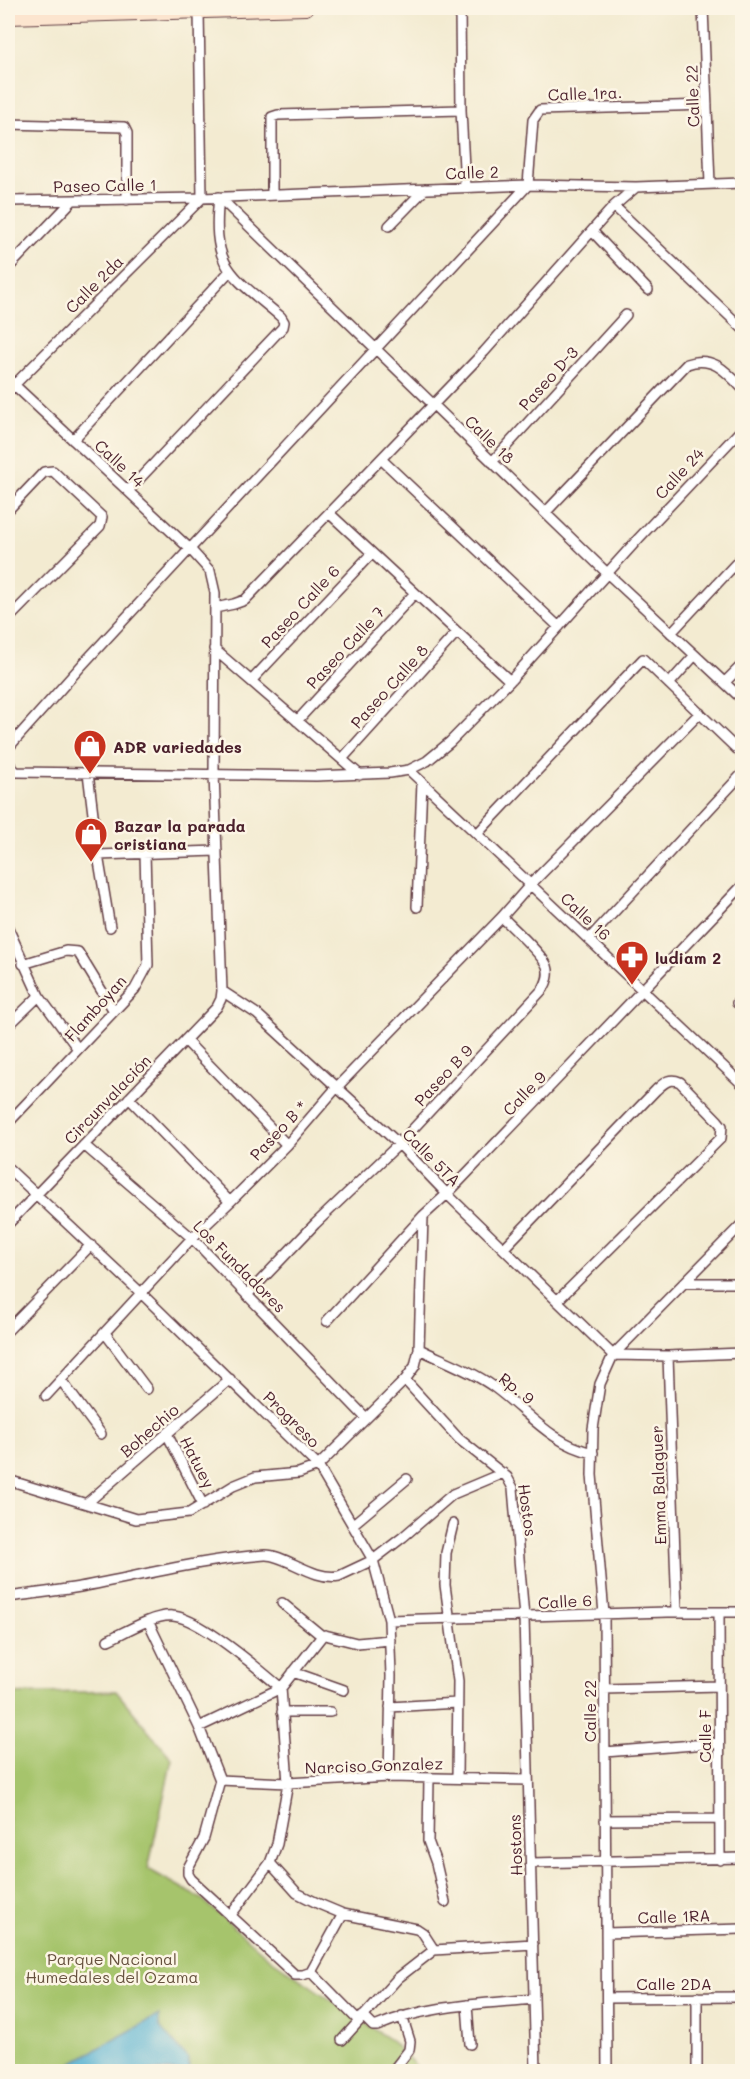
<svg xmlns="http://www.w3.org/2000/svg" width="750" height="2079" viewBox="0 0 750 2079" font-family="Mali,sans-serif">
	<rect width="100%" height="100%" fill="#fcf5e5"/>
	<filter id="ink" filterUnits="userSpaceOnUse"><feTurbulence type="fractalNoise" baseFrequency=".0167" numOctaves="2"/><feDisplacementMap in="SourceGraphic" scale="12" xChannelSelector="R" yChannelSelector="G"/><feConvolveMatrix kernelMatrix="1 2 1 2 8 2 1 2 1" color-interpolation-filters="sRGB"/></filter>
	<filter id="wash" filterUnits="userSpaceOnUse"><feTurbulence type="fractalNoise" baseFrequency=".008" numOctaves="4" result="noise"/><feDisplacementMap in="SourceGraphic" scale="24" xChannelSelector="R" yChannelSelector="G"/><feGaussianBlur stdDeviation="1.35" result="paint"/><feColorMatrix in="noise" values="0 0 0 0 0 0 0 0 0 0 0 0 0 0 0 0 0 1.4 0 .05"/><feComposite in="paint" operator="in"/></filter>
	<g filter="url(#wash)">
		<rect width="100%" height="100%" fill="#f3ebd1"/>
		<path fill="#a6c46c" stroke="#78724c" stroke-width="1.5" d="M116 1691 172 1759 148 1869 202 1899 268 1957 390 2040 421 2071H8V1694Z"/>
		<path fill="#53b0d2" stroke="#4e687e" stroke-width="1.5" d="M159 2015V2026L188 2059 190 2071H71V2063Z"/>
	</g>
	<g filter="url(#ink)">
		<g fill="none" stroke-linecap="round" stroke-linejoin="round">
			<g stroke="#633e44" stroke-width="12">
				<path id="street" d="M460 8 461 110 465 187
					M703 8 710 184
					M199 11 202 198
					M8 124 124 127 127 133V200
					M272 195V117L278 115 461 110
					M219 197 607 573 742 699
					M8 201 202 198 528 185 636 187 742 183
					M614 206 742 328
					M389 226 425 189
					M592 231 648 290
					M8 268 72 201
					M8 379 190 549 210 571 215 593 214 774 222 991 221 999 217 1007 8 1224
					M8 391 202 198
					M73 440 229 272
					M381 459 559 627
					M492 462 626 315
					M128 491 283 327 284 322 281 317C231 274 211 269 219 197
					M8 510 44 472 53 471 102 517 100 526 8 619
					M329 513 510 681
					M545 513 687 364C712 355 726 371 742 388
					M215 608 234 604 245 600 484 352 614 206 636 187
					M671 633 742 557
					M214 649 360 775
					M251 681 372 553
					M725 682 742 665
					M669 684 695 655
					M297 721 415 593
					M8 748 83 664 528 185 533 120 540 110 707 105
					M342 759 457 632
					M8 763 16 772 316 776 390 773 409 770 427 761 450 742 510 681 639 538 742 429
					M409 770 742 1084
					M88 773 98 855 110 927
					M477 834 643 659 742 754
					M98 855 217 851
					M417 907 422 782
					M8 928 39 996 78 1049
					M589 939 742 774
					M23 964 66 951 78 952 114 1011
					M222 991 257 1014 399 1144 447 1194 613 1355
					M737 1003 742 997
					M8 1026 39 996
					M185 1040 287 1145
					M129 1098 230 1202
					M8 1123 135 989 148 965 145 853
					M84 1145 192 1238 366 1418
					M8 1168 141 1293 318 1466 373 1560 389 1620 391 1676 389 1777
					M504 1248 656 1090C664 1083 669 1077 680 1082L718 1121 722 1126 721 1138 557 1301
					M684 1283H742
					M247 1295 315 1224 399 1144 543 989C547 982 550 975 547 966 542 954 513 928 502 917
					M327 1321 423 1216 447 1194 742 886
					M8 1330 91 1245
					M105 1333 147 1389
					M419 1349C444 1361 472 1371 494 1387 527 1411 551 1444 593 1453
					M613 1355 668 1356 742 1353
					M668 1356 677 1612
					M61 1380 101 1434
					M405 1380 459 1439 507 1477 513 1488 524 1617 536 2072
					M46 1396 192 1238 230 1202 287 1145 337 1087 502 917 531 884 700 713
					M167 1434 203 1505
					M8 1480 136 1519 189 1513 233 1486 255 1477 299 1473 318 1466 405 1380 415 1366 419 1349 423 1216
					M87 1503 230 1379
					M453 1524 446 1553 445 1585 458 1681 457 1778
					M352 1525 407 1479
					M8 1597C32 1594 56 1591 80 1587 141 1576 203 1559 265 1555 284 1554 314 1581 339 1576L373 1560 403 1537 453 1494 503 1473
					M282 1603 322 1636
					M719 1612 720 1860
					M389 1620 668 1612H742
					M148 1621 199 1727 220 1780 204 1838 188 1868V1874L191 1879 295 1975H303L311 1972
					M108 1640C125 1632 155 1614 173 1616 199 1618 259 1669 281 1688L288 1783 277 1844 270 1863 297 1893 319 1904 343 1914 417 1929 423 1933 434 1950
					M293 1672 344 1690
					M604 1689 719 1686
					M390 1707 457 1703
					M282 1712H330
					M199 1727 281 1688 322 1636 325 1635 357 1643 390 1640
					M605 1752 719 1743
					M429 1778 428 1841 436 1863 445 1902
					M220 1780 288 1783 389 1777 528 1780
					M605 1820 720 1819
					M531 1863 742 1858
					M230 1916 270 1863
					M606 1933 742 1929
					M311 1972 359 2021
					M311 1972 343 1914
					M607 1998 742 1997
					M467 2005 470 2044
					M363 2016 373 2026H377C426 2005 482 2004 534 1999
					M342 2040 398 1978 434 1950 533 1944
					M392 2072 409 2050 410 2041 402 2016
					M607 2072 604 1614 592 1475 593 1429 597 1403 600 1384 613 1355 742 1224
					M697 2072V1997"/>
			</g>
			<g stroke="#633e44" stroke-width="16">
				<path id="secondary" d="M8 17 306 8"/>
			</g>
			<use href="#street" stroke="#fff" stroke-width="9"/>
			<use href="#secondary" stroke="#fce5cf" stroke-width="14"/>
		</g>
	</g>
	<defs>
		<g id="shop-pin" transform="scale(1.725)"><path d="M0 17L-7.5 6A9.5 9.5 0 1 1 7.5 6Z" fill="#c8321e" stroke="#fcf5e5"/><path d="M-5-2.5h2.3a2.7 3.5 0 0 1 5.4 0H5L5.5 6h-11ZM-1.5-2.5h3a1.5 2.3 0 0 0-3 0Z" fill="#fff"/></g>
		<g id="pharmacy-pin" transform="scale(1.725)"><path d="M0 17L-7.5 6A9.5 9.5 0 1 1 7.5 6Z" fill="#c8321e" stroke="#fcf5e5"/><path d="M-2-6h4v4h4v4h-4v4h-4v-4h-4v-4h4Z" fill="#fff"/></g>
	</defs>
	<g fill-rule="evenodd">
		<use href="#shop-pin" x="90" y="746"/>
		<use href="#shop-pin" x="91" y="834"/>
		<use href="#pharmacy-pin" x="632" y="957"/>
	</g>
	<g text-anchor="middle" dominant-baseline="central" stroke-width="5" stroke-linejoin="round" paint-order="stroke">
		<g font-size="16" fill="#4a1f2b" stroke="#fcf5e5">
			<text transform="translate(585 93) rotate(-2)">Calle 1ra.</text>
			<text transform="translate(692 96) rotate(-92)">Calle 22</text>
			<text transform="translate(472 172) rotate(-2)">Calle 2</text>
			<text transform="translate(105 185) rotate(-1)">Paseo Calle 1</text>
			<text transform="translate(94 284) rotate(-45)">Calle 2da</text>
			<text transform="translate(548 378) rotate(-48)">Paseo D-3</text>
			<text transform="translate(490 439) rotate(44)">Calle 18</text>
			<text transform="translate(120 463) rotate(43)">Calle 14</text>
			<text transform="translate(679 473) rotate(-47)">Calle 24</text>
			<text transform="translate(300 606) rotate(-47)">Paseo Calle 6</text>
			<text transform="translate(345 647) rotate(-47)">Paseo Calle 7</text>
			<text transform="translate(389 686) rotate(-48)">Paseo Calle 8</text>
			<text transform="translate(586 916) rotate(43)">Calle 16</text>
			<text transform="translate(95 1008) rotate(-48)">Flamboyan</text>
			<text transform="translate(443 1075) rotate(-47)">Paseo B 9</text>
			<text transform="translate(524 1093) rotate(-46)">Calle 9</text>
			<text transform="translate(107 1099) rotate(-46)">Circunvalación</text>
			<text transform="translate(278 1130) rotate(-47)">Paseo B *</text>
			<text transform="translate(432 1157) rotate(45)">Calle 5TA</text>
			<text transform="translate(240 1266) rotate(45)">Los Fundadores</text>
			<text transform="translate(517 1388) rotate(39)">Rp. 9</text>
			<text transform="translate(292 1419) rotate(45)">Progreso</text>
			<text transform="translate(149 1430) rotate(-41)">Bohechio</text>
			<text transform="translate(198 1462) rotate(63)">Hatuey</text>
			<text transform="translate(658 1485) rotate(-92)">Emma Balaguer</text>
			<text transform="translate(528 1510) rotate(82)">Hostos</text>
			<text transform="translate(565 1601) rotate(-3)">Calle 6</text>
			<text transform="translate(589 1711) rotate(-90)">Calle 22</text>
			<text transform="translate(704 1736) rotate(-90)">Calle F</text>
			<text transform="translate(374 1765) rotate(-2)">Narciso Gonzalez</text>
			<text transform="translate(515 1845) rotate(-92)">Hostons</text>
			<text transform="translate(674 1916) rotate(-2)">Calle 1RA</text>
			<text x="674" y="1983">Calle 2DA</text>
		</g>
		<g font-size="16" font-weight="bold" fill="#4a1f2b" stroke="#fcf5e5" text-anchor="start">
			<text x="113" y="746">ADR variedades</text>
			<text x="114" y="825">Bazar la parada<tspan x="114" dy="18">cristiana</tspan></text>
			<text x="655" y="957">ludiam 2</text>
		</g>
		<g font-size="16" fill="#66513e" stroke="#fcf5e5">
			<text x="112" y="1958">Parque Nacional<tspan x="112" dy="18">Humedales del Ozama</tspan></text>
		</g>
	</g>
	<rect width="750" height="2079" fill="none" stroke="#fcf5e5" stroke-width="30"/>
</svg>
